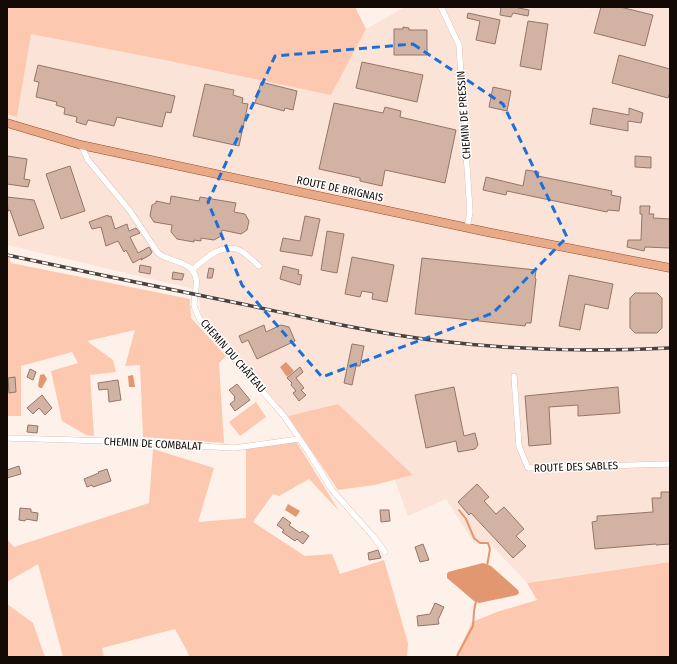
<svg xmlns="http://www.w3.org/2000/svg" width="677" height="664" viewBox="0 0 677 664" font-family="'Fira Sans Condensed',sans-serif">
	<rect width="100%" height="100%" fill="#fef1ea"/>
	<path fill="#fce3d7" d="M405 7H579L588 9V7H670V562L527 583 488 541 474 543 446 499 408 516 395 480 413 475 338 404 288 416 201 316 198 290 7 245V114L17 117 31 29 331 95 366 29Z"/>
	<path fill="#fcc8af" d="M7 7H355L366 29 331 95 170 61 31 34 17 117 7 114Z
		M7 252 11 263 190 299 191 318 226 356 219 363 224 443 143 437 140 365 125 366 135 330 87 341 113 360 116 372 90 375 94 436 86 435 62 421 51 371 78 363 72 352 21 366V416H7Z
		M256 402 266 417 240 436 229 422Z
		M338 404 413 475 374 485 338 490 288 416Z
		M296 441 339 511 309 479 279 496 273 494 253 522 305 556 332 554 340 574 384 560 408 643 407 657H189L188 653 175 629 102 648 104 657H63L38 564 7 582V539L14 547 149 503 153 449 214 468 198 522 246 518V449Z
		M670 562V657H456L472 622 497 612 537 600 527 583Z
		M7 604 33 623 45 657H7Z"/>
	<path fill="#e29771" d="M286 362 294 371 287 377 280 367Z
		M44 374 47 379 42 388H40L38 386 40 375Z
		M133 375 135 387H129L128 376Z
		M288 504 300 511 296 517 285 510Z
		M483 563 491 566 518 590 519 593 517 595 479 603 474 601 447 578V574L448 572Z"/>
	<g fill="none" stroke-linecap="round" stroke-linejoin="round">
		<path stroke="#e29771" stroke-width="2" d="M459 510 466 519 474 538 480 543H488L490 549 487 566
			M457 657 458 654 473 626 474 611 476 601"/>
	</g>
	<path fill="#d2b3a3" stroke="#937668" d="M501 7H514L529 10 528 16 513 13 511 17 500 15Z
		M601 7H620L653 15 645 46 594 33Z
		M468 13 500 20 495 44 476 40 480 21 467 18Z
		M528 21 548 24 541 70 520 66Z
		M403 27 409 28V30H427V55H394V29H403Z
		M619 55 670 69V92L668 98 612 83Z
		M362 62 423 75 417 102 356 88Z
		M38 65 175 96 171 113 166 112 162 127 117 117 114 126 88 120 86 125 76 122 77 117 64 114 65 108 56 105 57 102 36 97 39 82 34 81Z
		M261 82 297 91 293 110 285 108 284 111 255 103Z
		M205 84 234 90 233 95 243 98 242 103 248 104 239 146 193 136Z
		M493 87 511 91 507 111 489 107Z
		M334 103 383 113 385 107 401 111 400 117 456 130 445 183 385 170 382 186 360 181V178L319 169Z
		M593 108 629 115V108L643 113 641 123 628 121V131L590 124Z
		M7 156 27 159 24 179 30 180 28 187 7 184Z
		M635 156 651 157V168L635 167Z
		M70 166 85 211 61 219 46 174Z
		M526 170 539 172 538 176 612 191 611 195 621 197 619 211 608 210 607 212 507 191 506 195 483 190 486 177 523 186Z
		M171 196 199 201 200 197 236 203 234 212 245 214 249 221 247 230 241 234 222 230 221 236 214 240 201 238V241L194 240V242L177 239 171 232 172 225 154 222 150 216 152 205 156 203V201L170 204Z
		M7 197 34 200 44 228 19 236 10 210 8 211Z
		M640 206H650L649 214H654L653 218 670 219V248L645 247 644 251 627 247 628 240H641L642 214H640Z
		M108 215 109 217 111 216 115 229 127 224 129 231 136 228 140 233 130 237 138 253 149 247 152 252 150 255 141 260 142 258 133 263 126 250 124 252 118 241 106 246 101 227 92 229 89 222Z
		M305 216 320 219 312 256 280 251 283 238 300 241Z
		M327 231 344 234 337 273 321 270Z
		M352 257 394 265 387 302 372 299 373 293 362 291 360 297 345 294Z
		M422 258 536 270 535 278 536 279 531 323H526L525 326 415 314Z
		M140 265 151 267 150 274 139 272Z
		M283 266 299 270 298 274 302 275 300 285 280 279Z
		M209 268 214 269 212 278H207Z
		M173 272 184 274 182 280 172 279Z
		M569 275 613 284 608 309 585 304 580 330 559 326Z
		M635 293H657L662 298V328L657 333H635L630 328V298Z
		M264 325 266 332 281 325 289 327 295 341 257 359 248 340 242 343 239 336Z
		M352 344 364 346 360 366H356L352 385 344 383Z
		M300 367 303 372 296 378 304 388 301 390 306 395 299 401 293 393 296 391 291 385 292 383 287 378Z
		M30 369 36 372 33 380 27 377Z
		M15 377 16 392 9 393 8 378Z
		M118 380 121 400 109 402 108 389 99 390 98 383Z
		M237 384 250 400 235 411 230 404 235 400 234 398 235 397 229 390Z
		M454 387 464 436 475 433 478 445 475 449 458 452 456 441 426 448 415 395Z
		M618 387 620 413 578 416V405L549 407 551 444 529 446 525 396Z
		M42 395 52 408 45 415 39 408 33 414 27 408Z
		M28 425 38 426 37 433 27 432Z
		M19 466 21 474 7 478V470Z
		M107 469 111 481 93 487 92 485 87 487 84 479 99 473 98 472Z
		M477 484 489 497 484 501 496 514 504 507 524 529 516 536 526 546 513 558 471 513 469 515 458 502Z
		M661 492H670V544L656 545V544L595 549 592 522 597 521V516L653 512 652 498H661Z
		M20 508 31 509V512L38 513 37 521 26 519 25 521 19 520Z
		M380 510H389L390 521 381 522Z
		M283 517 291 523 289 525 300 533 302 531 309 536 303 544 297 539 295 541 282 532 284 530 277 525Z
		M423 544 429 560 420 562 415 547Z
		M378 550 381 558 369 560 368 553Z
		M435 603 444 607 438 620 439 624 418 626 417 616 430 614Z"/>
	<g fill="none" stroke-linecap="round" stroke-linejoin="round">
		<g stroke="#c8a899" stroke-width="6">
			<path id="minor" d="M441 7 459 45 470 212 467 228
				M81 145 88 160 130 211 158 253C167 261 183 260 191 269 201 279 194 293 194 305 195 310 198 315 200 320L284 416 309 453 332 490 373 536 385 552
				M192 270C204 259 222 243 239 250 246 253 253 261 259 266
				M514 376 519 446 528 468 670 464
				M7 438 108 441 234 448 299 439"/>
		</g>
		<g stroke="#944d27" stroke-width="9">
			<path id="primary" d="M7 123 81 145 487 232 670 268"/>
		</g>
		<use href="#minor" stroke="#fff" stroke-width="5.5"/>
		<use href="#primary" stroke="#e8aa88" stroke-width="8"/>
		<g stroke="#4b403b" stroke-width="3.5">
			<path id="rail" d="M7 255C85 272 164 288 242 304 304 317 367 332 431 340 510 350 590 352 670 348"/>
		</g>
		<use href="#rail" stroke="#fff" stroke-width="2" stroke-dasharray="6" stroke-linecap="butt"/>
	</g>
	<path fill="none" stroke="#1c6fd9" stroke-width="3" stroke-dasharray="8 5" stroke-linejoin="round" d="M413 44 503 104 567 237 493 313 322 377 242 285 208 202 275 56Z"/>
	<g text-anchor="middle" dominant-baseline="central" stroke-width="3" stroke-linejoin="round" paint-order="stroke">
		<g font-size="11" fill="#130905" stroke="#fff">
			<text transform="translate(464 115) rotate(-94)">CHEMIN DE PRESSIN</text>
			<text transform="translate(340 189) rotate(12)">ROUTE DE BRIGNAIS</text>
			<text transform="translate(233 356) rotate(49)">CHEMIN DU CHÂTEAU</text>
			<text transform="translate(153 444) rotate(3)">CHEMIN DE COMBALAT</text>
			<text transform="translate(576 467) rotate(-2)">ROUTE DES SABLES</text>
		</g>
	</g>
	<rect width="677" height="664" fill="none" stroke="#130905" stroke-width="16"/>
</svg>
